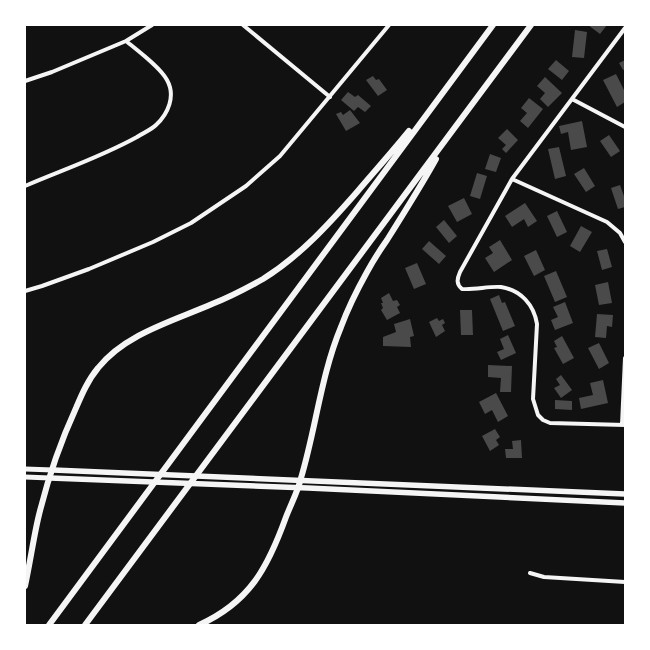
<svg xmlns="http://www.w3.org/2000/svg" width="650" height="650" viewBox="0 0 650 650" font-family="'Space Grotesk',sans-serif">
	<rect width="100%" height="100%" fill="#111"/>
	<path fill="#4a4a4a" d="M588 25H607L600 34Z
		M575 30 587 32 584 58 572 57Z
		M556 60 569 71 562 80 548 69Z
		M625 60V69L623 70 619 63Z
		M616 74 625 92V102L617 107 603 80Z
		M373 76 376 80 379 79 387 90 378 96 366 80Z
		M545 77 562 93 548 107 540 99 545 93 537 86Z
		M348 92 355 97 358 95 371 106 365 112 358 107 354 111 341 100Z
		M529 98 543 109 528 128 520 121 527 113 521 108Z
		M350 110 360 123 346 131 336 114 341 112 343 115Z
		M582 121 587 147 571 150 568 132 561 134 559 126Z
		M507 129 518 140 506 153 502 149 506 145 498 138Z
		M609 135 620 151 611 157 600 141Z
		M559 147 566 176 555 179 548 149Z
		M490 154 501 158 496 172 485 169Z
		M584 168 595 186 586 192 574 174Z
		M477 173 487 176 480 199 470 196Z
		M620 185 625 199V207L618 209 611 188Z
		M464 198 472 214 457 222 448 206Z
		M525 203 537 221 528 227 524 219 512 227 505 216Z
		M557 211 567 232 557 237 547 216Z
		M444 220 457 236 449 243 436 227Z
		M581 226 592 232 580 252 570 246Z
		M500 240 512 260 494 272 485 258 493 253 489 247Z
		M429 241 446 256 439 264 422 249Z
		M607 249 612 267 602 270 597 251Z
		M536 250 545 270 534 276 524 256Z
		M417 263 426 284 414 289 405 268Z
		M556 271 567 297 555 302 544 276Z
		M608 282 612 303 599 305 595 285Z
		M389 293 393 301 397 300 400 305 397 307 400 313 387 320 381 310 383 308 381 303H383L381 298Z
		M499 295 502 303 505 302 515 326 503 331 490 299Z
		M565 302 573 323 555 330 551 320 558 317 553 307Z
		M460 310H472L473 335H461Z
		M597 314 613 315 612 327 607 326 606 338 595 337Z
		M437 318 439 321 443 319 445 323 442 325 445 331 436 337 429 322Z
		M410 319 414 336 410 337 411 347 383 346V337L396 332 394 324Z
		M508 335 516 353 501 360 497 352 504 349 500 339Z
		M562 336 574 358 563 364 554 348 557 347 554 341Z
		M599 343 609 363 599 369 588 348Z
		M488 365 512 366 511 392H500L501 378 488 377Z
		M561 375 572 390 561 398 554 388 560 385 556 379Z
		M603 380 608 403 581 409 579 398 593 395 590 383Z
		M496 393 508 416 498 422 492 410 485 414 479 402Z
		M555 400 572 401V410L555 409Z
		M495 429 500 437 496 440 499 445 490 451 482 436Z
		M521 440 522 458H506L505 449H513L512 441Z"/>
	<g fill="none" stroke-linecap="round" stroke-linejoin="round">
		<path stroke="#f5f5f5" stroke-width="4" d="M243 25 330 97
			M625 28 512 179 460 272C457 279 456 284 462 289 475 290 489 286 501 287 521 290 534 305 537 324L533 399 538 415 543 420 550 423 625 425
			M25 81 52 72 126 41 152 25
			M572 99 625 127
			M512 179 607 222 620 233 625 242
			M25 186C62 170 101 157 137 137 143 133 151 130 156 125 168 114 176 96 167 80 160 67 138 51 126 41
			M25 291 42 286 89 269 153 242 191 223 246 186 280 156 389 25
			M622 425 625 358
			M530 573 544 577 625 582"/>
		<path stroke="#f5f5f5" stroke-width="5" d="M25 469 53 470
			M25 477 50 478"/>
		<path stroke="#f5f5f5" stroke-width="5.5" d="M53 470 625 494
			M50 478 308 488 625 503"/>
		<path stroke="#f5f5f5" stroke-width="6" d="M25 586C30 563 33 541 38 519 47 481 60 443 76 408 82 394 88 380 98 368 125 334 173 321 212 304 230 297 247 288 263 279 300 256 329 224 357 192 374 172 392 152 409 131
			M49 625 493 25
			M85 625 531 25
			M199 625C250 602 268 567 286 517 291 504 298 491 301 478 316 428 321 375 341 327 348 308 357 290 367 272 373 261 380 250 387 240 404 213 421 186 436 159"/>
	</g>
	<rect width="650" height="650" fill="none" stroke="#ffffff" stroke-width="52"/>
</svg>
